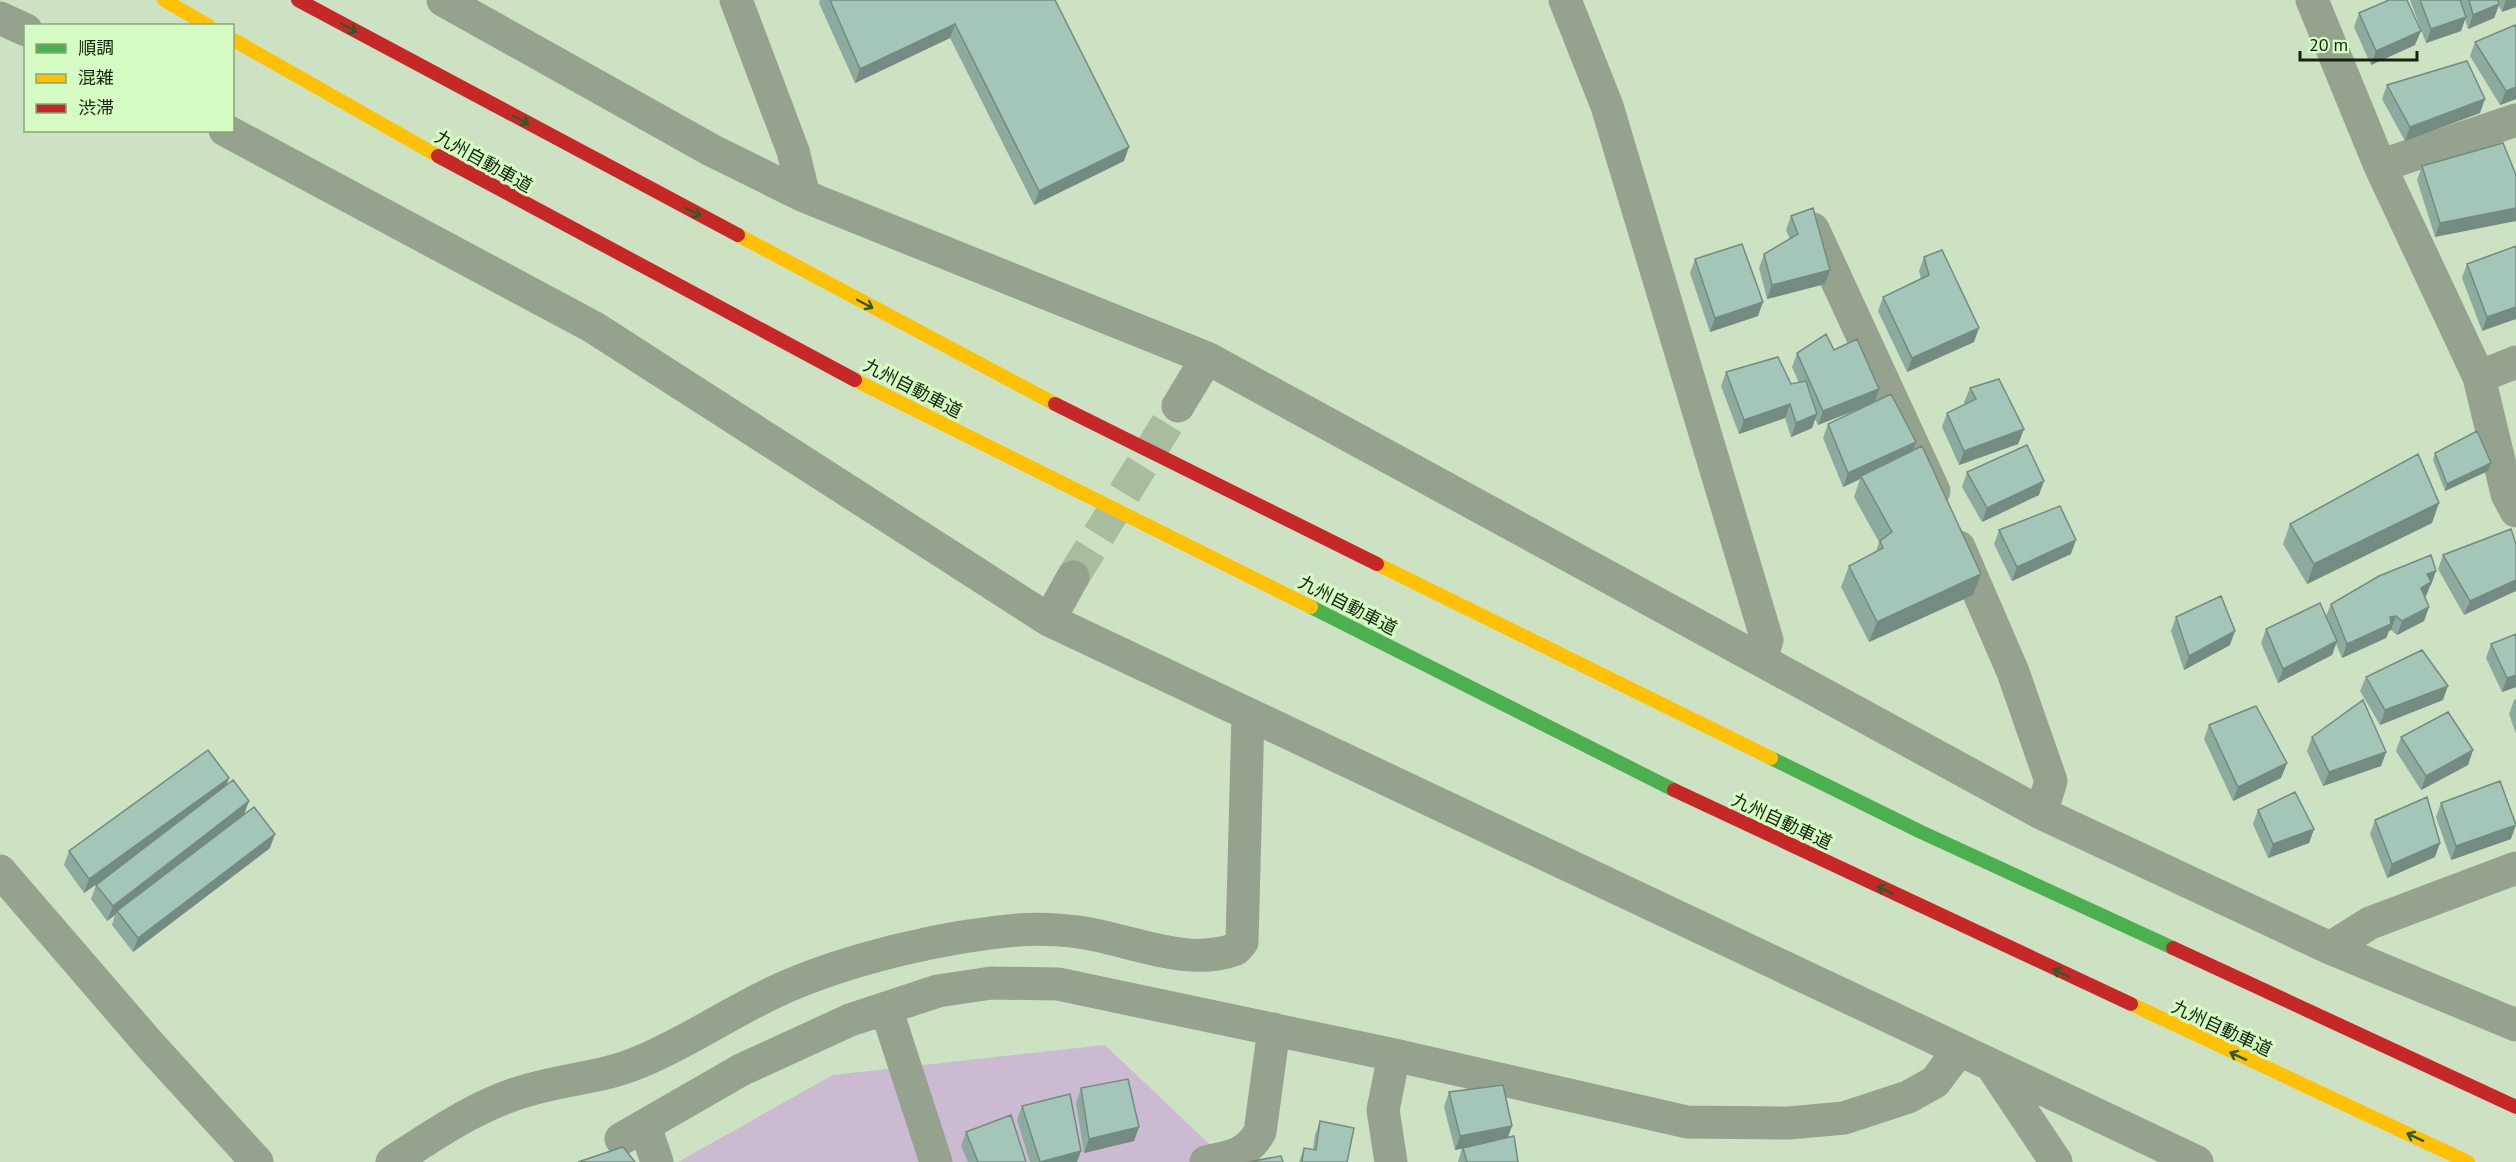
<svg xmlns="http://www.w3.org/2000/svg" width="2516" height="1162" viewBox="0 0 2516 1162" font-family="'PT Sans','Noto Sans JP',sans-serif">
	<rect width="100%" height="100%" fill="#cce2c2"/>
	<path fill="#cbbad2" d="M1105 1045 1228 1162H678L833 1075Z"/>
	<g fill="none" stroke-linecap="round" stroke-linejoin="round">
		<path stroke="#a8bc9e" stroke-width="33" stroke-dasharray="33 16" stroke-linecap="butt" d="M1073 577 1178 406"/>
		<path stroke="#95a28d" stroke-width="33" d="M443 0 711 150 804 196 1207 358 2041 813 2330 948 2516 1025
			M736 0 793 151 804 196
			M1565 0 1607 106 1767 640 1761 660
			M2312 0 2380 166 2479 377 2507 494 2516 511
			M0 18 26 30
			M225 130 593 327 1049 620 2197 1162
			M2380 166 2516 120
			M1813 229 1934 491
			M2479 377 2516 362
			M1178 406 1207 358
			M1959 547 2013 672 2051 781 2041 813
			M1049 620 1073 577
			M0 871 150 1045 257 1162
			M2330 948 2370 923 2516 868
			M886 1008 936 1162
			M1992 1066 2056 1162
			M645 1126 657 1162
			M621 1139 741 1070 850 1020 938 991 991 983 1058 984 1394 1055 1687 1122 1789 1123 1844 1118 1908 1097 1935 1082 1959 1050
			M392 1162C435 1134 481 1102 532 1089 567 1079 603 1077 637 1063 690 1042 737 1007 790 985 856 957 947 936 1018 930 1041 928 1072 930 1095 935 1140 944 1192 966 1236 949L1242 942 1248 715
			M1206 1162C1230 1156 1246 1156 1260 1132L1274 1029
			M1391 1162 1383 1110 1394 1055"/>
		<path stroke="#4caf50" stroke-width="14" d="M1311 607 1674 790
			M1771 758 1921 832 2173 948"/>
		<path stroke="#ffc107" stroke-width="14" d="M164 0 209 26
			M232 39 438 156
			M738 235 1055 404
			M855 380 1311 607
			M1377 564 1771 758
			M2131 1004 2468 1162"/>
		<path stroke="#c62828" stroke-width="14" d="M298 0 738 235
			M438 156 855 380
			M1055 404 1377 564
			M1674 790 2131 1004
			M2173 948 2516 1107"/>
	</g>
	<path fill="#8daa9e" d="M820 0H1055L1124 161 1034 205 950 38 855 83 819 3Z
		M2410 0H2516L2502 12 2499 6 2494 18 2468 29 2465 19 2461 31 2426 43Z
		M2359 13 2415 45 2371 65 2354 27Z
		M2475 42 2516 99 2500 105 2470 56Z
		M2387 85 2480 113 2405 141 2382 99Z
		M2422 166 2516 175 2435 237 2417 180Z
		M1791 216 1825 284 1767 299 1759 268 1764 254 1790 239 1786 230Z
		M2516 246 2482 331 2462 278 2467 264Z
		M1924 257 1974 342 1907 372 1878 311 1883 297 1921 279 1919 271Z
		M1695 259 1758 316 1710 332 1690 273Z
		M1834 350 1913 451 1981 574 1973 595 1869 642 1841 587 1849 566 1876 552 1879 542 1854 497 1860 479 1843 487 1823 438 1828 424 1862 408 1818 425 1815 419 1812 428 1791 437 1785 418 1739 434 1721 386 1726 372 1791 384 1799 383 1792 367 1797 353Z
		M1970 388 2024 429 2018 444 1959 465 1942 427 1947 413 1965 404 1964 402Z
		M2435 453 2488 471 2445 491 2433 460Z
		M1967 472 2039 495 1982 522 1962 487Z
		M2432 523 2307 584 2283 544 2290 524Z
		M2511 529 2464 615 2438 569 2443 555Z
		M1999 530 2071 554 2012 581 1994 544Z
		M2431 585 2430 586 2425 597 2429 607 2424 621 2397 635 2391 630 2389 631 2386 638 2342 658 2336 644 2332 655 2278 683 2261 643 2266 629 2326 616 2331 604Z
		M2176 617 2230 645 2184 670 2171 631Z
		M2491 644 2516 687 2502 692 2486 658Z
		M2366 677 2443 700 2380 725 2360 691Z
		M2516 699V734L2509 714 2514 700Z
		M2209 725 2287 763 2281 778 2233 801 2204 739Z
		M2312 737 2386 752 2381 766 2323 786 2307 751Z
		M2401 737 2473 750 2468 765 2421 790 2396 751Z
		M226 785 245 814 270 848 133 952 112 925 115 915 107 921 91 899 96 885 113 873 84 893 64 865 69 851Z
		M2441 803 2511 839 2451 860 2436 817Z
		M2258 810 2314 829 2309 843 2268 858 2253 824Z
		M2375 820 2435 857 2387 878 2370 834Z
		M1081 1088 1139 1127 1134 1141 1084 1153 1076 1103Z
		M1449 1092 1518 1162H1458L1462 1148 1455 1150 1444 1107Z
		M1022 1106 1077 1162H1030L1017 1120Z
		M1320 1121 1347 1162H1299L1304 1148 1313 1149 1315 1135Z
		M966 1132 1026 1162H968L961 1146Z"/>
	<path fill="#738b81" d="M2506 0H2516V7L2502 12Z
		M2499 4 2494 18 2468 29 2473 15Z
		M2466 17 2461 31 2426 43 2431 29Z
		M955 24 950 38 855 83 860 69Z
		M2421 31 2415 45 2371 65 2376 51Z
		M2516 87V99L2500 105 2506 91Z
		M2485 99 2480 113 2405 141 2410 127Z
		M1129 147 1124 161 1034 205 1039 191Z
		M2516 208V221L2435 237 2440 223Z
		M1830 270 1825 284 1767 299 1772 285Z
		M1763 302 1758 316 1710 332 1715 318Z
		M2516 307V319L2482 331 2487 317Z
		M1979 328 1974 342 1907 372 1912 358Z
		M1879 389 1874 403 1818 425 1823 411Z
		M1790 404 1785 418 1739 434 1744 420Z
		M1817 414 1812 428 1791 437 1796 423Z
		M2024 429 2018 444 1959 465 1964 451Z
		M1916 442 1911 456 1861 476 1860 479 1843 487 1848 473Z
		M2491 463 2488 471 2445 491 2447 484Z
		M2044 481 2039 495 1982 522 1987 508Z
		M2439 503 2432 523 2307 584 2314 564Z
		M2076 540 2071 554 2012 581 2017 567Z
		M2436 571 2431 585 2430 586 2426 596 2416 602 2427 574Z
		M1981 574 1973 595 1869 642 1877 622Z
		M2516 580V591L2464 615 2470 601Z
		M2429 607 2424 621 2397 635 2402 621Z
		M2396 616 2391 630 2389 631 2386 638 2342 658 2347 644 2390 617Z
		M2235 631 2230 645 2184 670 2189 656Z
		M2337 641 2332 655 2278 683 2283 669Z
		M2516 675V687L2502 692 2507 678Z
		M2448 686 2443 700 2380 725 2385 710Z
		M2473 750 2468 765 2421 790 2426 776Z
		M2386 752 2381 766 2323 786 2329 772Z
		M2287 763 2281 778 2233 801 2238 787Z
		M229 778 224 792 84 893 89 879Z
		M249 801 244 815 117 911 115 915 107 921 113 906Z
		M2516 825 2511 839 2451 860 2456 846Z
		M2314 829 2309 843 2268 858 2273 844Z
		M275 834 270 848 133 952 138 938Z
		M2440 843 2435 857 2387 878 2392 864Z
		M1512 1126 1507 1140 1455 1150 1460 1136Z
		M1139 1127 1134 1141 1084 1153 1089 1139Z
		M1081 1151 1077 1162H1040Z"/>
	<path fill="#a4c6b8" stroke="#738b81" stroke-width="1.5" d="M830 0H1055L1129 147 1039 191 955 24 860 69Z
		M2389 0H2407L2421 31 2376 51 2359 13Z
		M2420 0H2460L2466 17 2431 29Z
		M2469 0H2498L2499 4 2473 15Z
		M2515 25 2516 28V87L2506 91 2475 42Z
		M2467 61 2485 99 2410 127 2387 85Z
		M2503 143 2516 175V208L2440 223 2422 166Z
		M1813 208 1830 270 1772 285 1764 254 1798 234 1791 216Z
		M1742 244 1763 302 1715 318 1695 259Z
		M2516 246V307L2487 317 2467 264Z
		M1942 250 1979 328 1912 358 1883 297 1929 275 1924 257Z
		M1826 334 1834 350 1857 339 1879 389 1823 411 1797 353Z
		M1778 357 1791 384 1806 381 1817 414 1796 423 1790 404 1744 420 1726 372Z
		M1999 379 2024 429 1964 451 1947 413 1976 399 1970 388Z
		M1891 394 1916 442 1848 473 1828 424Z
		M2477 431 2491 463 2447 484 2435 453Z
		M2027 445 2044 481 1987 508 1967 472Z
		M1922 446 1981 574 1877 622 1849 566 1883 548 1880 541 1892 532 1861 476Z
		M2418 454 2439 503 2314 564 2290 524Z
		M2060 506 2076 540 2017 567 1999 530Z
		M2511 529 2516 544V580L2470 601 2443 555Z
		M2431 555 2436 571 2427 574 2431 582 2421 588 2429 607 2402 621 2396 616 2390 617 2391 624 2347 644 2331 604 2379 576Z
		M2221 596 2235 631 2189 656 2176 617Z
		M2320 603 2337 641 2283 669 2266 629Z
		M2516 634V675L2507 678 2491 644Z
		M2422 650 2448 686 2385 710 2366 677Z
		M2363 700 2386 752 2329 772 2312 737Z
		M2256 706 2287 763 2238 787 2209 725Z
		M2448 712 2473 750 2426 776 2401 737Z
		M208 750 229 778 89 879 69 851Z
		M233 780 249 801 113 906 96 885Z
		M2500 781 2516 825 2456 846 2441 803Z
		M2295 792 2314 829 2273 844 2258 810Z
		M2427 797 2440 843 2392 864 2375 820Z
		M254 807 275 834 138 938 117 911Z
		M1128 1079 1139 1127 1089 1139 1081 1088Z
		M1503 1085 1512 1126 1460 1136 1449 1092Z
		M1070 1094 1081 1151 1040 1162 1022 1106Z
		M1011 1115 1026 1162H978L966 1132Z
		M1320 1121 1354 1128 1347 1162H1302L1304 1148 1316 1150Z
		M1514 1136 1518 1162H1467L1463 1148Z
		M623 1147 635 1162H578Z
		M1281 1156 1283 1162H1248Z"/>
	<defs><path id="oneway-shaft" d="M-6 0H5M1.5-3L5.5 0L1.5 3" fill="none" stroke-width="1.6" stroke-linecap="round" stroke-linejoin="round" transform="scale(1.5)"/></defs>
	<g stroke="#2c5c29">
		<use href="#oneway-shaft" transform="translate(349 28) rotate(28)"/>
		<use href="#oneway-shaft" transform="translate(521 120) rotate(28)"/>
		<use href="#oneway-shaft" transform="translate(693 212) rotate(28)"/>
		<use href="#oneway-shaft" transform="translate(865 304) rotate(28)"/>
		<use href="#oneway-shaft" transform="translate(1885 890) rotate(-155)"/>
		<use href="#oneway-shaft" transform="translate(2061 973) rotate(-155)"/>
		<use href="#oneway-shaft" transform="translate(2238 1056) rotate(-155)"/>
		<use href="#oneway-shaft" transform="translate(2415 1137) rotate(-155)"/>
	</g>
	<g text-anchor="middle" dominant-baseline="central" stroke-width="6" stroke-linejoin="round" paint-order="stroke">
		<g font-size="18" fill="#16240f" stroke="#d5fcc2">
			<text transform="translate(484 161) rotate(29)">九州自動車道</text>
			<text transform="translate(913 388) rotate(27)">九州自動車道</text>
			<text transform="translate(1348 605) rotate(27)">九州自動車道</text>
			<text transform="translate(1782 821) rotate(25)">九州自動車道</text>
			<text transform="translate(2222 1028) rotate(25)">九州自動車道</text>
		</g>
	</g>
	<rect x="24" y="24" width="210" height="108" fill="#d5fcc2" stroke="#89a67a" stroke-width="1.5"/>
	<rect x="36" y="44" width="30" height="9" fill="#4caf50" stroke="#89a67a" stroke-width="1.5"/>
	<text x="78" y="54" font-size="18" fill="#16240f">順調</text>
	<rect x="36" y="74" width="30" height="9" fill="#ffc107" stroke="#89a67a" stroke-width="1.5"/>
	<text x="78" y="84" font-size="18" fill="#16240f">混雑</text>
	<rect x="36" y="104" width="30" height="9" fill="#c62828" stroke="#89a67a" stroke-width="1.5"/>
	<text x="78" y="114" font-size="18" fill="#16240f">渋滞</text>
	<path d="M2300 51v9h117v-9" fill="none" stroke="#16240f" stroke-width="3"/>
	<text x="2309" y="51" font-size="18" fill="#16240f" stroke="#d5fcc2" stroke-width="4.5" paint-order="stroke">20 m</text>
</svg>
